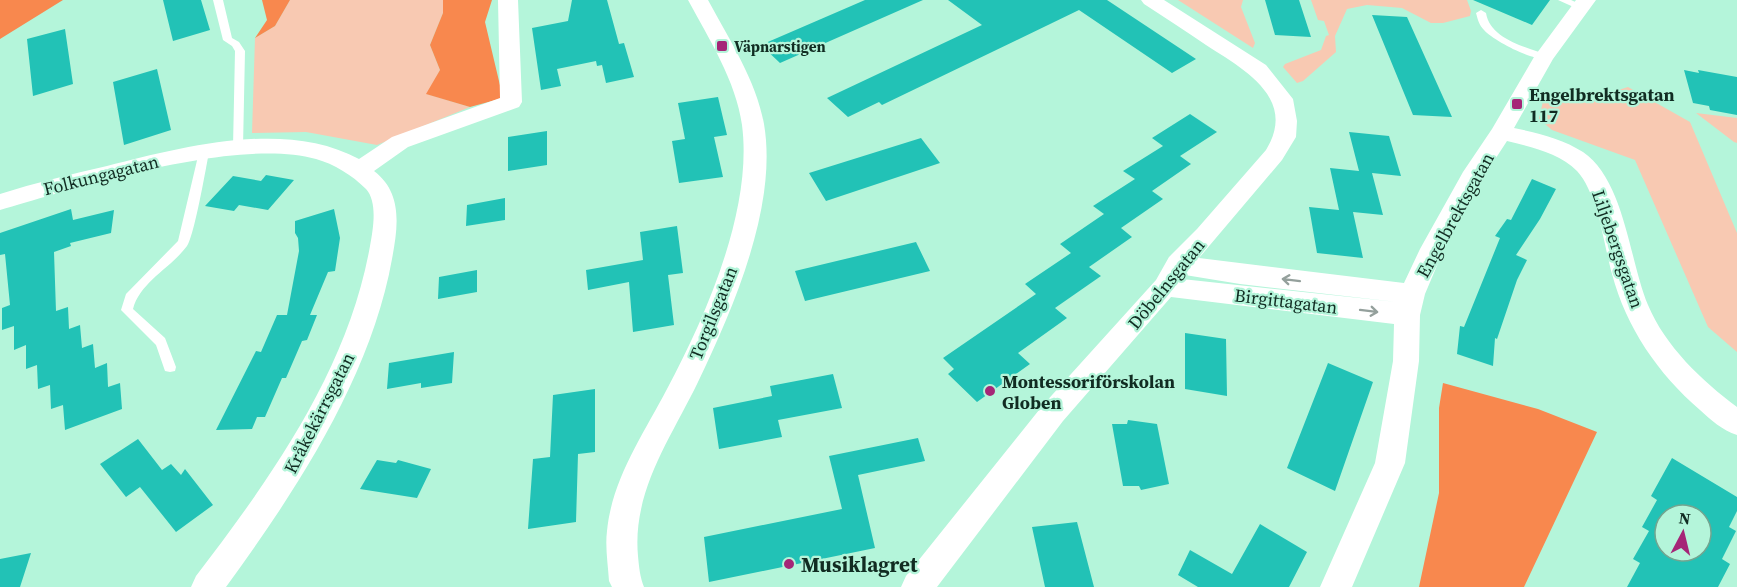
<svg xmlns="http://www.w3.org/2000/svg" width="1737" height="587" viewBox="0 0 1737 587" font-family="'Source Serif 4',serif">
	<rect width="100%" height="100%" fill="#b4f5da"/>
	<path fill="#f8c9b2" d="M290 0H443V13L430 45 440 70 427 94 470 107 377 145 306 132 252 133 255 38 275 26Z
		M1178 0H1243L1241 7 1255 43 1253 48Z
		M1311 0H1467L1471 11 1470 16 1443 23H1431L1402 8 1367 5 1347 9 1335 36 1336 52 1303 81 1297 83 1283 67 1285 64 1321 50 1326 36 1329 35 1324 21 1318 20Z
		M1628 87 1690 122 1737 233V352L1708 327 1635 160 1552 130 1539 119 1543 101 1579 103Z
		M1696 113 1737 118V143L1734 142Z"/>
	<path fill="#f8884e" d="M0 0H63L0 39Z
		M262 0H290L275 26 255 38 267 20Z
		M443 0H492L485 22 503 98 470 107 426 94 440 70 430 45 443 13Z
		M1443 383 1538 409 1597 432 1524 587H1419L1439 493V408Z"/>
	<path fill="#22c2b6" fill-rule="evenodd" d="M163 0H201L210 30 173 41Z
		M572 0H607L619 44 624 43 634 77 606 83 602 65 597 66 596 61 557 69 561 86 541 90 532 28 568 21Z
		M865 0H923L780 63 761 45Z
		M948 0H1107L1196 59 1172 73 1079 10 882 105 879 102 848 117 827 98 982 25Z
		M1265 0H1299L1311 37 1275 35Z
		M1473 0H1550L1532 25Z
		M1372 15 1407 17 1452 117 1413 115Z
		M65 29 73 84 33 96 27 39Z
		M157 69 171 130 124 145 113 82Z
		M1684 70 1699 73 1698 70 1737 77V115L1710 110 1709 106 1693 103Z
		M718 97 727 135 714 137 723 177 679 183 672 141 685 139 678 103Z
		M1190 114 1217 132 1180 156 1191 164 1152 191 1163 199 1121 228 1132 237 1089 267 1101 276 1055 308 1067 318 1018 353 1030 364 977 402 948 374 954 369 943 358 1036 294 1025 284 1071 253 1060 244 1104 214 1093 206 1135 179 1123 171 1163 146 1152 138Z
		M547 131V165L508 171V137Z
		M1349 132 1389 136 1401 176 1372 173 1383 215 1353 212 1363 258 1317 253 1309 207 1339 210 1330 168 1359 171Z
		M921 138 940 163 826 201 809 173Z
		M266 175 294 180 268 210 239 205 234 211 205 206 233 176 261 181Z
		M1532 179 1556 189 1540 219 1516 255 1527 260 1517 280 1497 339 1495 338 1493 366 1457 354 1460 326 1464 327 1500 238 1495 236 1507 219 1511 220Z
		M505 198V220L466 226 467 205Z
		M71 209 73 220 114 210 111 233 70 243 71 246 54 252 56 311 68 307 69 329 80 325 82 348 93 344 95 368 107 363 108 387 120 383 122 409 65 430 63 405 51 409 50 385 38 389 37 365 26 369V345L14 350V326L2 330V308L10 305 5 254 0 255V233Z
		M334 209 340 238 335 271 328 272 310 315H317L307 340 302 341 286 378H282L265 417H257L252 429 216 430 256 351 261 352 277 315H287L299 251 298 238 295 233V221Z
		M677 226 683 273 668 275 674 325 633 332 629 282 588 290 586 270 643 260 640 232Z
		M916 242 930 271 805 301 795 271Z
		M477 270V292L438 299 439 277Z
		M1185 333 1226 339 1227 396 1185 389Z
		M454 352 452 383 421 388V383L387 389 389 363Z
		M1328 363 1373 382 1335 491 1287 468Z
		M833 374 842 408 778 420 782 437 719 449 713 408 772 396 770 386Z
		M595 389V452L578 454 576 522 528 529 533 459 550 457 553 395Z
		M1128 420 1157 424 1169 484 1141 490 1139 486H1123L1112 424H1127Z
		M918 438 925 461 858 475 875 548 709 582 704 537 842 509 829 456Z
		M138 439 162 470 171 464 181 475 185 469 213 505 176 532 140 487 126 497 100 464Z
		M1672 458 1737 497V511L1729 527 1736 531 1722 559 1730 564 1718 587H1627L1640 563 1633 559 1649 531 1642 527 1657 500 1651 496ZM1665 515H1701V551H1665Z
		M377 460 396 463 398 460 431 469 417 498 360 489Z
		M1077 522 1094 587H1045L1032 527Z
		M1260 524 1307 552 1289 587H1198L1178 575 1190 550 1232 574Z
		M31 553 20 587H0V559Z"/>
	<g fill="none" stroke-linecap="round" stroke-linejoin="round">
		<path fill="#fff" fill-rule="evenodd" d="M213 0H223L232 38 239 42 245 51 243 147 238 151 233 147 235 51 232 46 223 40Z
			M1558 0H1571L1586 7 1584 9H1578Z
			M1481 10 1486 13C1490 39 1526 47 1547 55V59C1533 61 1494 41 1484 30 1479 25 1478 20 1476 13Z
			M204 148 209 152C206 168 194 237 187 246 171 268 140 282 133 309L165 338 176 367 175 371 170 372 165 371 156 345 121 310 126 294 178 241 199 152Z"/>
		<path fill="#fff" fill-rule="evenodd" d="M498 0H518L522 102 519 107 408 147 374 171C403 193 398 227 392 259 371 377 296 491 226 587H191L196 576C271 478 348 370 370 246 373 230 378 202 366 189 352 175 334 164 316 159 236 137 80 187 0 210V194C35 183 71 174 107 166 183 147 286 119 359 159L392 137 500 98Z
			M688 0H708C729 39 756 80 764 124 778 206 733 309 698 382 671 438 632 491 638 556 639 567 640 577 644 587H612L609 581C608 565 605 547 607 531 612 479 643 435 667 389 706 316 753 209 742 125 736 81 709 39 688 0Z
			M1141 0H1164L1266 65 1293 99 1297 121 1296 137 1282 160 1199 258 1404 283 1420 249 1463 172 1492 129 1534 57 1576 0H1596L1553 59 1514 128C1538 133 1563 139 1583 152 1625 181 1629 260 1648 305 1665 346 1702 381 1737 407V435C1722 430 1711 420 1700 410 1658 374 1626 327 1612 274 1604 245 1598 194 1577 171 1559 153 1531 147 1507 141L1481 181 1444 249 1425 294 1420 315 1419 361 1405 463 1352 587H1320L1375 463 1393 361 1394 324 1171 297 1063 421 937 587H901L906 576 1043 405 1156 280 1169 257 1197 229 1266 150C1298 98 1243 69 1206 45 1186 31 1165 18 1144 4ZM1185 275 1240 284 1397 302 1182 279Z"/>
	</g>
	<defs><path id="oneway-shaft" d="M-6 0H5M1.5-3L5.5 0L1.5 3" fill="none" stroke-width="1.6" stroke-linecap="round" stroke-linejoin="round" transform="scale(1.5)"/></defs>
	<g stroke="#94a09c">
		<use href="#oneway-shaft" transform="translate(1291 280) rotate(-173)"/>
		<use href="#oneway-shaft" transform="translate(1369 311) rotate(7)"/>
	</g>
	<g fill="#a52677" stroke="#b4f5da" stroke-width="2">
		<rect x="716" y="40" width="12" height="12" rx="3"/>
		<rect x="1511" y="98" width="12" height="12" rx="3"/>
		<circle cx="990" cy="391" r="6"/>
		<circle cx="789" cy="564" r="6"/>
	</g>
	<g text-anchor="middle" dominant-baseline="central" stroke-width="4.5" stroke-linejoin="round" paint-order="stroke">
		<g font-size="15" font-weight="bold" fill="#112c22" stroke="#b4f5da" text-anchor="start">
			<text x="734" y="46">Väpnarstigen</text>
		</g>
		<g font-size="18" font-weight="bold" fill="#112c22" stroke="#b4f5da" text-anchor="start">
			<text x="1529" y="94">Engelbrektsgatan<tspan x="1529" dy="21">117</tspan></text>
			<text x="1002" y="381">Montessoriförskolan<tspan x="1002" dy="21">Globen</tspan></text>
		</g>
		<g font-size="18" fill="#112c22" stroke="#b4f5da">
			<text transform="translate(101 175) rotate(-14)">Folkungagatan</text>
			<text transform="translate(1455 215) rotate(-61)">Engelbrektsgatan</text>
			<text transform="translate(1618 249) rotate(71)">Liljebergsgatan</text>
			<text transform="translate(1166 284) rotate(-51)">Döbelnsgatan</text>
			<text transform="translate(1286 301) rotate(7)">Birgittagatan</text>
			<text transform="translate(713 313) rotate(-68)">Torgilsgatan</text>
			<text transform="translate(319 413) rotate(-63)">Kråkekärrsgatan</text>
		</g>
		<g font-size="21" font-weight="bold" fill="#112c22" stroke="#b4f5da" text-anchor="start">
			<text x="801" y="564">Musiklagret</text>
		</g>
	</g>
	<g transform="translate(1683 533) rotate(7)"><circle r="28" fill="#b4f5da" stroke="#73a590" stroke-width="1.5"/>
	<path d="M0-4.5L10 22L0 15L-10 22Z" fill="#a52677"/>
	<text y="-9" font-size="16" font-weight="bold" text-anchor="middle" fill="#112c22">N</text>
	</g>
</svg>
